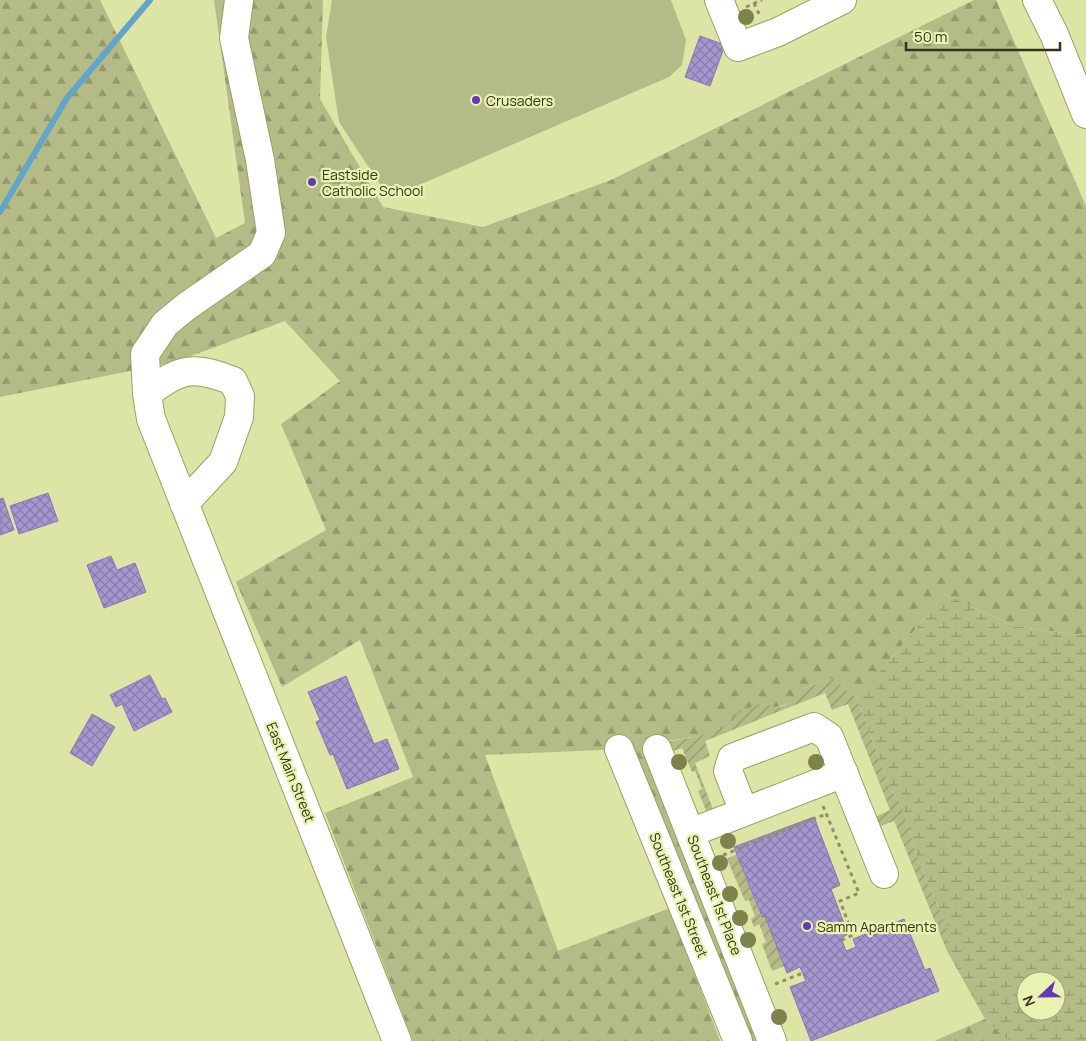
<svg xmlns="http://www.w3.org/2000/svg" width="1086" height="1041" viewBox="0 0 1086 1041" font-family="Manrope,sans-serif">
	<defs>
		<pattern id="forest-firs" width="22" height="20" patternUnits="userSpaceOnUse" patternTransform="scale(1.25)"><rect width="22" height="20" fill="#b4bb86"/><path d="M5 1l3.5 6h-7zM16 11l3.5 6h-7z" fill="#93996d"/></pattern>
		<pattern id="wetland-marsh" width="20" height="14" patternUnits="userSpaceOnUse" patternTransform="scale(1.25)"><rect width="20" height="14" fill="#b4bb86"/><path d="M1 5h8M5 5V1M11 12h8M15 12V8" fill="none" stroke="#93996d"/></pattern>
		<pattern id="garden-furrows" width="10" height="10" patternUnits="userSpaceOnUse" patternTransform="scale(1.25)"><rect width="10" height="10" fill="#b4bb86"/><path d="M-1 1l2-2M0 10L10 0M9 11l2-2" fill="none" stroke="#93996d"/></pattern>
		<pattern id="building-cross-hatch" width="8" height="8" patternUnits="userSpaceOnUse" patternTransform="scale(1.25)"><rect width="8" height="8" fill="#a497d0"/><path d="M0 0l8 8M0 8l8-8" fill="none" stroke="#867ca8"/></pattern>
	</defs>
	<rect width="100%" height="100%" fill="#dce5a5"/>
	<path fill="url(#forest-firs)" d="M0 0H100L216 238 245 223 214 0H323L320 99 383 207 483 227 611 180 974 0H996L1086 206V632L1079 635 1014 626 945 594 857 699 833 678 800 690 796 698 787 704 734 719 726 730 717 728 700 736 642 745 759 1041H746L625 749 485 755 558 951 670 908 720 1041H413L325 813 413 777 360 640 282 687 236 582 326 530 281 424 340 381 285 321 175 362 0 397Z
		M985 1019 1009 1041H934Z"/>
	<path fill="url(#wetland-marsh)" fill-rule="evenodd" d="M945 594 1014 626 1079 635 1086 632V1041H1009L985 1019 947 951V927L917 857 902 805 890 788 857 699ZM1026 981H1056V1011H1026Z"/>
	<path fill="url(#garden-furrows)" d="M833 678 857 699 890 788 902 805 917 857 947 927V951L894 821 878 827 875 817 890 810 848 704 832 710 825 693 705 741 710 756 695 763 713 809 729 803 730 806 707 813 698 791 702 789 695 771 692 772 682 748 666 753 667 742 700 736 717 728 726 730 734 719 738 711 763 703C767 704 771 707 775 707 786 709 795 698 800 690Z
		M737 854 761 917 765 916 785 966 772 971 762 944 766 942 759 924 754 927 751 919 755 916 749 900 745 901 727 859Z"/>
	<path fill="#b4bb86" d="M332 0H671L686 40 682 65 669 77 389 198 339 122 326 37Z"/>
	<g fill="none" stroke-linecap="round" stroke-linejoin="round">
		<path stroke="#63a4c9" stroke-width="6" d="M0 212 67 98 150 0"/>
	</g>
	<path fill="url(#building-cross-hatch)" stroke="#8679b1" d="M700 36 725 45 710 86 685 77Z
		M48 493 58 521 19 534 10 506Z
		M3 498 14 530 0 535V499Z
		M111 556 117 570 135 563 146 592 104 608 87 565Z
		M150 675 162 699 165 698 172 712 134 731 122 704 116 707 110 695Z
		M346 676 374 744 387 739 399 769 347 789 333 754 330 755 316 722 320 720 308 692Z
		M92 714 115 727 92 766 70 753Z
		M814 817 840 885 831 889 848 934 841 938 846 951 856 947 853 939 904 919 925 970 930 968 939 991 811 1041 790 987 806 981 800 967 787 973 765 916 762 917 734 847Z"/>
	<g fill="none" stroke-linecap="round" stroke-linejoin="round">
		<g stroke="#99a164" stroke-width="30">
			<path id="minor" d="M719 0 738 47 778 32 842 0
				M1037 0 1054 34 1086 114
				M147 394 145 354 165 324 187 306 262 254 271 233 260 160 234 38 239 0
				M184 504 223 462 239 417 240 396 233 381C193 365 180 368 147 394L151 419 397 1041
				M619 749 738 1041
				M657 749 772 1041
				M744 812 844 773
				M690 833 744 812 728 771 732 758 814 727 829 737 884 874"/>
		</g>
		<path stroke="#8d9364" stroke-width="3" stroke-dasharray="4 4" stroke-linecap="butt" d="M754 3 759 14
			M746 7 762 0
			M823 806 859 893 840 901 853 935 842 940
			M723 855 826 814
			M775 984 803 973"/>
		<use href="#minor" stroke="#fff" stroke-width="28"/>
	</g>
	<g fill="#7d834a">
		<circle cx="746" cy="17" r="8"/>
		<circle cx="679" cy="762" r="8"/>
		<circle cx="816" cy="762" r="8"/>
		<circle cx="728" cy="841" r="8"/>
		<circle cx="720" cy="863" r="8"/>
		<circle cx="730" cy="894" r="8"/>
		<circle cx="740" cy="918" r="8"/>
		<circle cx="748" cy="940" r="8"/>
		<circle cx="779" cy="1017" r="8"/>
	</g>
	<g fill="#643ab2" stroke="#e9f2b2" stroke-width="2">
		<circle cx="476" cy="100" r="5"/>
		<circle cx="312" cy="182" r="5"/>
		<circle cx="807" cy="926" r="5"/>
	</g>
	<g text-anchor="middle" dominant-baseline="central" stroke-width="4.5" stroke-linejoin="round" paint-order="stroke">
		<g font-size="14" fill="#31341a" stroke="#e9f2b2" text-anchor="start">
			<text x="486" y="100">Crusaders</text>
			<text x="322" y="174">Eastside<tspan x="322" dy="16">Catholic School</tspan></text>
			<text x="817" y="926">Samm Apartments</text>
		</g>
		<g font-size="14" fill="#31341a" stroke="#e9f2b2">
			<text transform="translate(291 772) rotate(68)">East Main Street</text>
			<text transform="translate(679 895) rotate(68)">Southeast 1st Street</text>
			<text transform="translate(715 895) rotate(69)">Southeast 1st Place</text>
		</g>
	</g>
	<g transform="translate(1041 996) rotate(248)"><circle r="24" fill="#e9f2b2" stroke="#9fa675"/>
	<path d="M0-4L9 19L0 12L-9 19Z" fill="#643ab2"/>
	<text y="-8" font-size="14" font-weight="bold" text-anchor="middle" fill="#31341a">N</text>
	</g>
	<path d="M906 42v8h154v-8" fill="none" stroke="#31341a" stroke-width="2.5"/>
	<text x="914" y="42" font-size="15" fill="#31341a" stroke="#e9f2b2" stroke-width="4" paint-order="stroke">50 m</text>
</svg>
